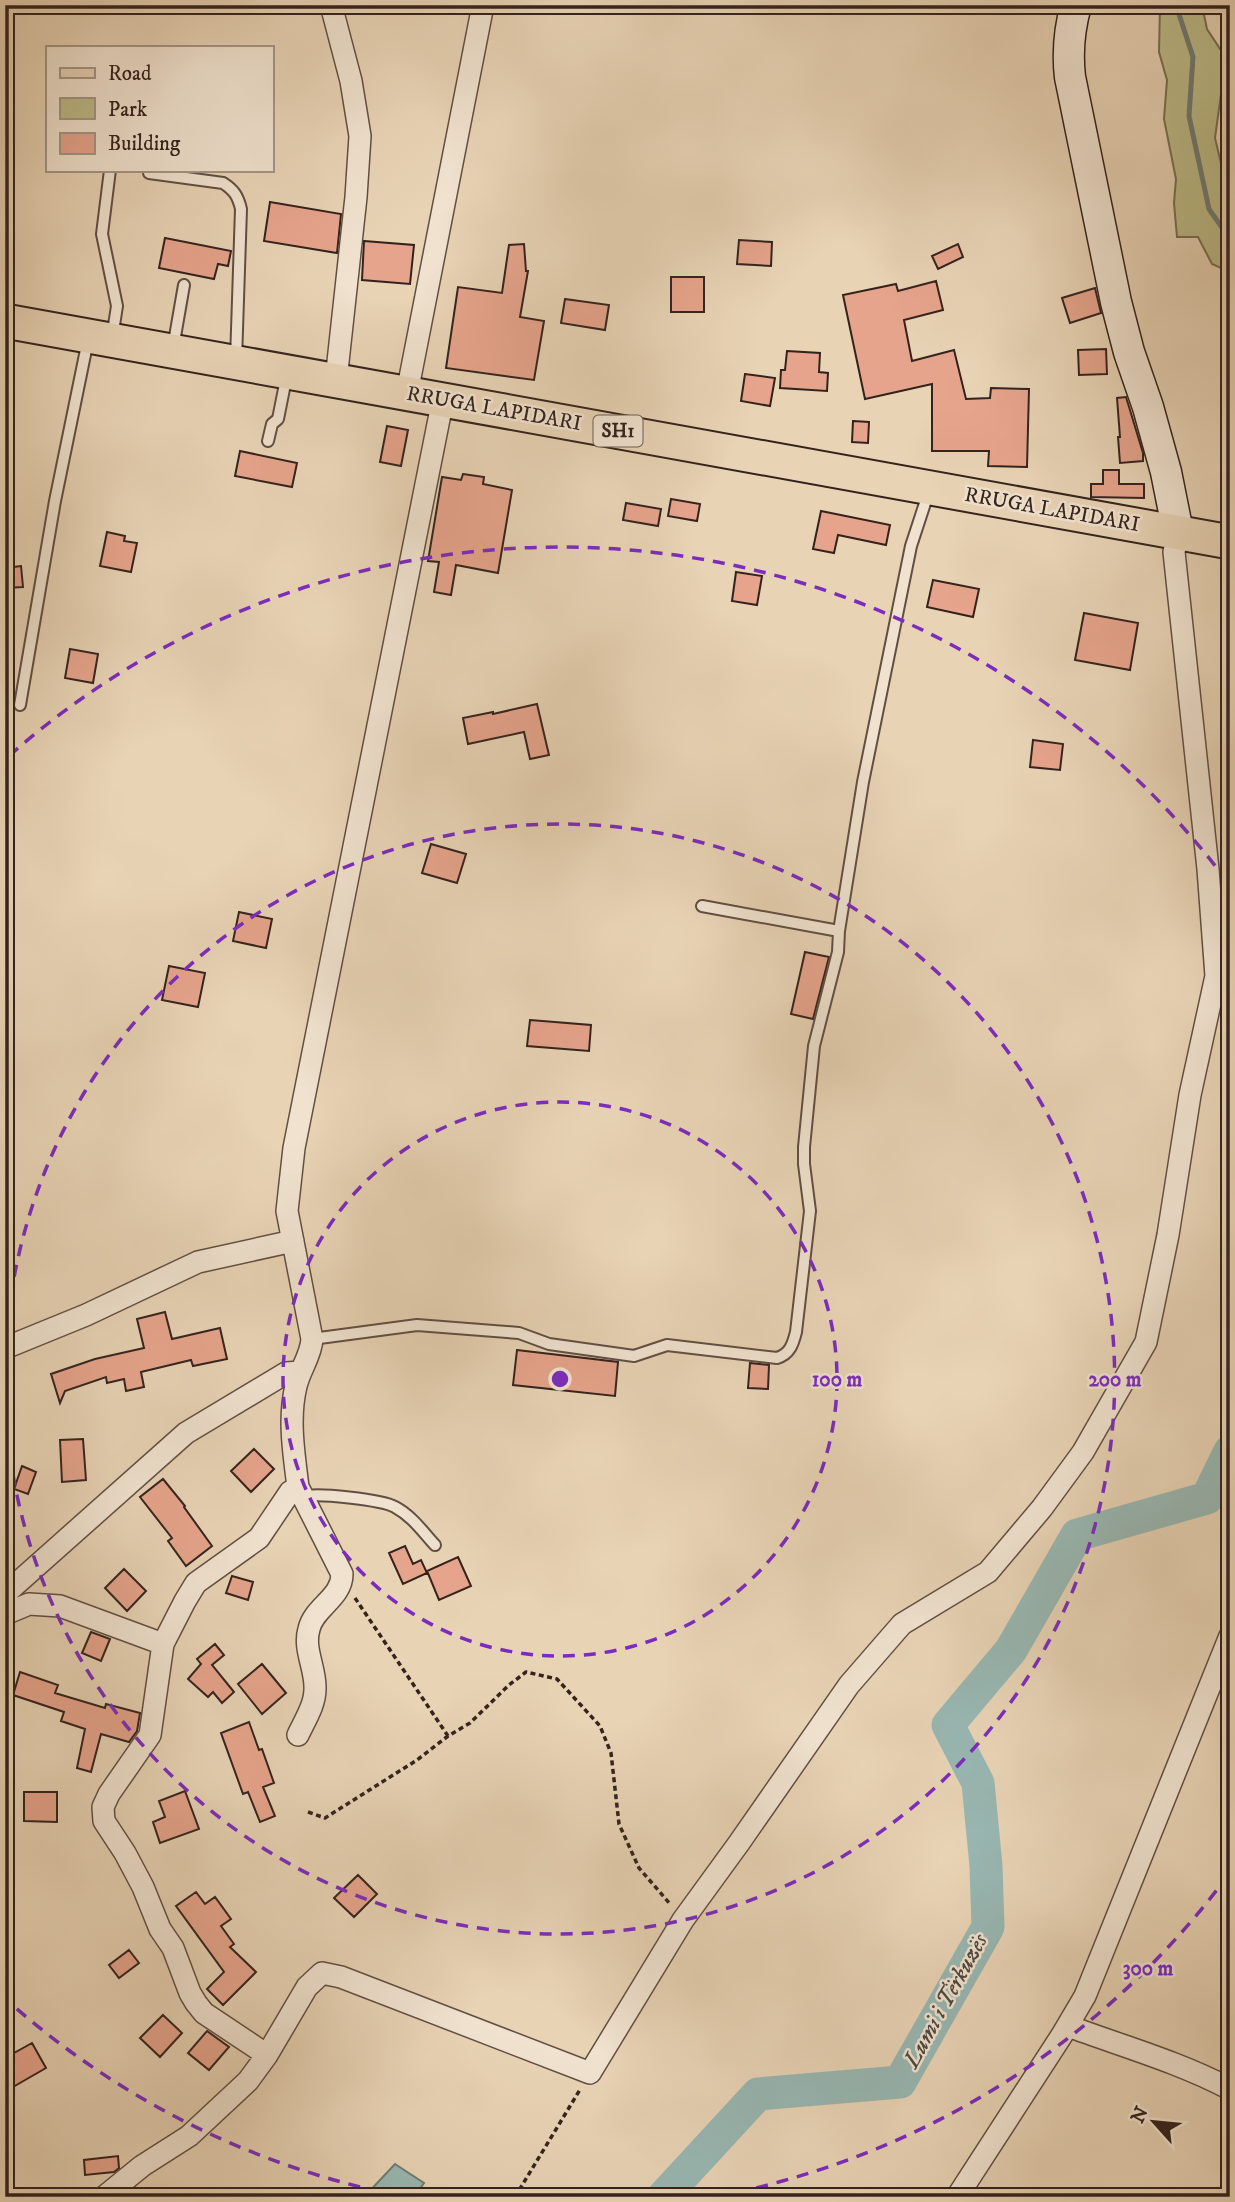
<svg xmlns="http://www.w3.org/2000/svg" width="1235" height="2202" viewBox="0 0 1235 2202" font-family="'IM FELL DW Pica',serif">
	<rect width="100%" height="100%" fill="#e8d3b5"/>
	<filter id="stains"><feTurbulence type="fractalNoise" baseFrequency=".00286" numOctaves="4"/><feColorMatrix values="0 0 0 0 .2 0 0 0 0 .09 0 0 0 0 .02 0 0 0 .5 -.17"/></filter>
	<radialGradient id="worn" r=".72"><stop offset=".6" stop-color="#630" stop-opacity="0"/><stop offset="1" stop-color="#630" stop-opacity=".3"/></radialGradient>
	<path fill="#bcbb89" stroke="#786f53" stroke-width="2" d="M1160 5H1202L1207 29 1226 58 1215 138 1230 201V272L1212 264 1198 237H1177L1174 203 1176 179 1164 119 1167 80 1159 52Z"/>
	<path fill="#98b7b2" stroke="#707c76" stroke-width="2" d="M395 2164 424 2183 414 2197H364Z"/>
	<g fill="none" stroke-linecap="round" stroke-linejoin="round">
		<path stroke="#707c76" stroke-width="5" d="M1176 5 1193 57 1189 116 1209 209 1230 239"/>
		<path stroke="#98b7b2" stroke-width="33" d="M663 2197 758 2094 900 2082 988 1927 986 1866 978 1783 948 1725 1011 1650 1077 1535 1207 1498 1230 1451"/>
	</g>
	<path fill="#e6a48c" stroke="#34231d" stroke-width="2" d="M270 202 341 214 337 253 264 241Z
		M165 238 231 251 228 266 218 264 214 279 159 268Z
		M739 240 772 242 771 266 737 264Z
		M364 241 414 245 410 284 362 280Z
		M524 244 526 271H528L520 317 544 321 534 380 446 368 458 287 502 293 509 245Z
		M958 244 963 257 938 269 932 256Z
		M671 277H704V312H671Z
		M936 281 943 310 904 320 912 361 954 350 966 399 990 398 991 388 1029 389 1027 467 988 466 989 451H932V384L865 399 843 295 896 284 898 291Z
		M1095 288 1101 313 1070 323 1062 298Z
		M565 299 609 305 605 330 561 323Z
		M1106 349 1107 374 1079 375 1078 350Z
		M787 351 820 353 819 372 828 373 827 391 780 388 781 370H785Z
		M745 374 775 378 770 406 741 401Z
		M1126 397 1143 453V461L1120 463 1118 437H1120L1117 398Z
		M853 421 869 422 868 443 852 442Z
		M387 426 408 430 401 466 380 462Z
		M240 451 297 463 292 487 235 476Z
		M1103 470H1119V484H1144V498L1091 497V484H1103Z
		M463 474 484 477 483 484 512 490 498 573 456 565 451 595 434 592 439 562 428 561 442 477 461 480Z
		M671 499 700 504 697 521 668 516Z
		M626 503 661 509 658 526 623 520Z
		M821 511 890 525 886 545 838 535 834 553 813 549Z
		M107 532 125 536 124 541 137 543 131 572 100 566Z
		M21 566 23 587 5 588V568Z
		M736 572 762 576 757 605 732 601Z
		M933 580 979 589 973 617 927 607Z
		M1084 613 1138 623 1130 670 1075 660Z
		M70 649 98 654 93 683 65 678Z
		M537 704 549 755 530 759 524 732 468 744 463 718 493 712V714Z
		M1033 740 1063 744 1060 770 1030 767Z
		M431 844 466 854 457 883 422 873Z
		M239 912 272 919 266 948 233 941Z
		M805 952 829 957 813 1019 791 1014Z
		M169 966 205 973 198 1007 162 1000Z
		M530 1020 591 1025 589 1051 527 1046Z
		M165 1312 172 1339 220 1328 227 1359 193 1366 191 1360 141 1372 144 1387 126 1391 124 1379 107 1383 106 1377 65 1391 60 1403 51 1374 95 1359 144 1348 137 1319Z
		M517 1350 618 1362 615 1396 513 1385Z
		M750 1363 769 1365 768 1389 748 1388Z
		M83 1439 86 1480 62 1482 60 1440Z
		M254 1449 274 1469 251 1492 231 1471Z
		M22 1466 36 1472 28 1494 14 1489Z
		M163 1479 185 1506 184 1507 212 1546 186 1566 168 1541 172 1538 140 1497Z
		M405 1546 413 1564 421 1560 427 1573 403 1584 389 1553Z
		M458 1557 471 1586 439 1600 427 1571Z
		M124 1569 146 1591 127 1611 105 1588Z
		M232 1576 253 1582 248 1600 226 1593Z
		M91 1632 110 1639 101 1661 82 1653Z
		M215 1644 224 1655 212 1665 234 1692 222 1703 213 1692 208 1697 188 1679 201 1664 197 1659Z
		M262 1664 286 1693 262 1714 238 1684Z
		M20 1672 58 1685 55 1693 105 1708 106 1704 140 1713 137 1731 129 1742 101 1734 91 1772 77 1768 85 1729 61 1721 64 1712 13 1695Z
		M249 1722 259 1750 262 1749 274 1783 263 1787 275 1816 260 1822 248 1792 243 1794 221 1733Z
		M185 1791 199 1829 160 1843 153 1822 165 1817 159 1801Z
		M24 1792H57V1822L24 1821Z
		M358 1875 377 1894 354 1917 334 1898Z
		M196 1892 205 1904 215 1897 231 1919 221 1926 234 1944 230 1947 256 1972 223 2005 207 1989 224 1972 176 1906Z
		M129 1950 139 1963 119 1978 109 1965Z
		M163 2015 182 2033 160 2057 140 2038Z
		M207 2031 229 2047 209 2070 188 2053Z
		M32 2043 46 2068 13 2087 5 2074V2058Z
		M118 2156 119 2168 114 2172 85 2175 84 2160Z"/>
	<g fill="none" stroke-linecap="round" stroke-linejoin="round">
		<g stroke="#614f43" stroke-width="14">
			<path id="lane" d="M110 170 102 234 117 306 112 338
				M149 173 223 183C234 190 238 196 241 209L236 360
				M173 348 184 285
				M268 441 272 424 278 419 287 374
				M20 705 55 501 88 340
				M702 906 839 931
				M312 1339 417 1325 519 1333 549 1344 634 1356 667 1345 777 1358C790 1354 793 1344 796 1332L810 1211 804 1164V1147L814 1046 838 952 839 931 863 782 911 546 929 491
				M303 1497C315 1492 383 1500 395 1507 412 1516 423 1532 435 1545"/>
		</g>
		<g stroke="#614f43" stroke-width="24">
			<path id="street" d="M331 5 351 81 360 136 356 197 336 380
				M407 393 483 5
				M5 1348 86 1315 198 1262 293 1241
				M5 1594 186 1433 286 1373 301 1372
				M5 1614 29 1604 60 1606 163 1644
				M298 1735C305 1720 315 1705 315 1689 316 1669 303 1649 309 1629 314 1607 342 1598 342 1574L298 1487
				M1068 2026C1122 2046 1179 2062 1230 2089
				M267 2055 204 2013 196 2003 190 1993 173 1948 160 1929 143 1887 125 1853 104 1821 103 1807 109 1794 150 1735 163 1644 185 1601 196 1583 259 1538 290 1492 298 1487C294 1454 288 1419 296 1386 300 1369 311 1356 312 1339L287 1211 294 1148 443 399
				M104 2197 142 2166 189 2136 248 2081 267 2055 307 1987 322 1973 341 1977 590 2073 683 1920 739 1843 849 1685 902 1624 988 1572 1042 1508 1083 1452 1146 1342 1168 1235 1190 1095 1216 976 1208 869 1174 552 1178 532
				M957 2197 1062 2035 1085 1996 1230 1636"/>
		</g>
		<g stroke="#34231d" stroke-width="33">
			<path id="secondary" d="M1076 5C1069 30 1067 51 1070 77L1116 302 1129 352 1148 407 1166 472 1178 532"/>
		</g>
		<g stroke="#34231d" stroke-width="37">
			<path id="primary" d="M5 321 1230 542"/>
		</g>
		<path stroke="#34231d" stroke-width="3.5" stroke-dasharray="5 3.5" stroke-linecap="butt" d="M355 1598 448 1736
			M308 1812 325 1818 417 1760 448 1736 470 1723 509 1685 526 1672 557 1679 600 1726 611 1753 619 1824 639 1868 671 1905
			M515 2197 581 2088"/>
		<use href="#lane" stroke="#f0e2cf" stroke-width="10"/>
		<use href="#street" stroke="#f0e2cf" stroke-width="21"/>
		<use href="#secondary" stroke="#f0e2cf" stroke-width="30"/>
		<use href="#primary" stroke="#e8d3b5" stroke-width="33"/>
	</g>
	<g fill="none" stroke="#7b2cbf" stroke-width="3.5" stroke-dasharray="12 9">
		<circle cx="560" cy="1379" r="277"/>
		<path d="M5 1360A555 555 0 1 1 5 1398"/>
		<path d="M1229 1874A832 832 0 0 1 719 2196M401 2196A832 832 0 0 1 9 2002M9 756A832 832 0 0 1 1229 884"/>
	</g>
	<g text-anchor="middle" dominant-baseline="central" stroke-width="5" stroke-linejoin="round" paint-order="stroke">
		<rect fill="#f0e2cf" stroke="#6c5c52" stroke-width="2" x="593.5" y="415.5" width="49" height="31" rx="5"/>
		<g font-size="19" font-weight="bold" fill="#34231d">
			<text x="618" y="431">SH1</text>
		</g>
		<g font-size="21" fill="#34231d" stroke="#f0e2cf">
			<text transform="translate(494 409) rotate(10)">RRUGA LAPIDARI</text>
			<text transform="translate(1052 510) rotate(10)">RRUGA LAPIDARI</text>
		</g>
		<g font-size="23" font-style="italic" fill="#4d4842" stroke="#f0e2cf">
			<text transform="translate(946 2001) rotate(-61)">Lumi i Tërkuzës</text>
		</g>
	</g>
	<circle cx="560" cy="1379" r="10" fill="#7b2cbf" stroke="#f0e2cf" stroke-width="3.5"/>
	<g font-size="21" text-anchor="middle" font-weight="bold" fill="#7b2cbf" stroke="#f0e2cf" stroke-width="5" stroke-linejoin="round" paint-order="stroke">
		<text x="837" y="1386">100 m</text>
		<text x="1115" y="1386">200 m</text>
		<text x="1148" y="1975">300 m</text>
	</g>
	<rect width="1235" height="2202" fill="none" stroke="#e8d3b5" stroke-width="28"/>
	<rect x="7" y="7" width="1221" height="2188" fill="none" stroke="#34231d" stroke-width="3.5"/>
	<rect x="14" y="14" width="1207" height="2174" fill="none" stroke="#34231d" stroke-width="2"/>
	<rect x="46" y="46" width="228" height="126" fill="#f0e2cf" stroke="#a59688" stroke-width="2"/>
	<rect x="60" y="68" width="35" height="10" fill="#e8d3b5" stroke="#a59688" stroke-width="2"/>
	<text x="108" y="80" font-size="21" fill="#34231d">Road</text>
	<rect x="60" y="98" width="35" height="21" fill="#bcbb89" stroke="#a59688" stroke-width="2"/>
	<text x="108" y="116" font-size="21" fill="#34231d">Park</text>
	<rect x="60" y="133" width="35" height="21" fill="#e6a48c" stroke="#a59688" stroke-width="2"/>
	<text x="108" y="150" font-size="21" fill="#34231d">Building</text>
	<g transform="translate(1154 2122) rotate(297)" stroke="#f0e2cf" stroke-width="5" paint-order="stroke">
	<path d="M0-5L12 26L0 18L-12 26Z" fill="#34231d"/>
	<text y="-10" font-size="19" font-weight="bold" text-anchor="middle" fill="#34231d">N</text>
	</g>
	<rect width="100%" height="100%" filter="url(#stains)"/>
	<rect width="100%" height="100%" fill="url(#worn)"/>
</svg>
